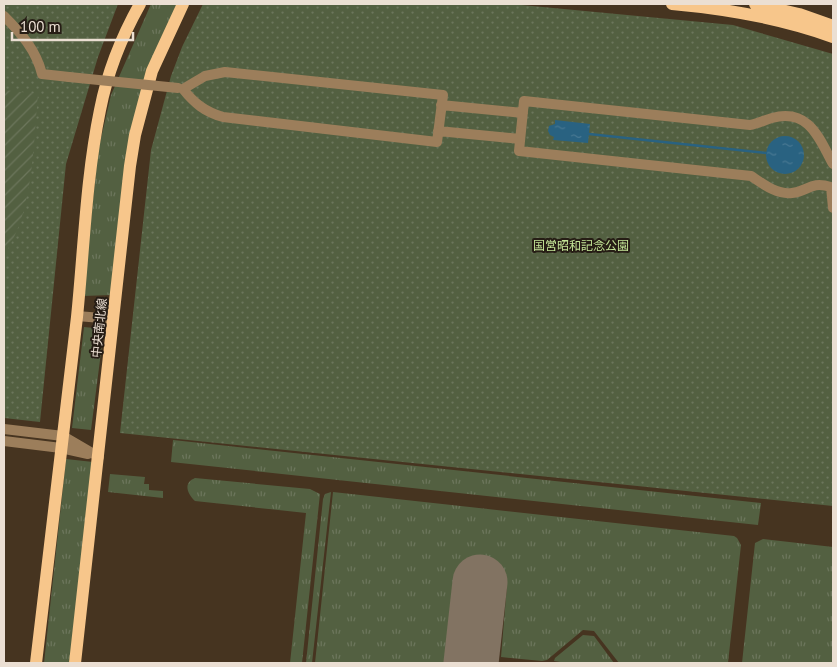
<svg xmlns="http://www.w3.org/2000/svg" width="837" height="667" viewBox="0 0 837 667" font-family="'PT Sans','Noto Sans JP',sans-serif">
	<defs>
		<pattern id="grass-tufts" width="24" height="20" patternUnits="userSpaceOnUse" patternTransform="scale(1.25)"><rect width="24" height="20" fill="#536041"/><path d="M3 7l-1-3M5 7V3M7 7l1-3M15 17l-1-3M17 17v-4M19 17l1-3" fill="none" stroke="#6c765c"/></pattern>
		<pattern id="park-dots" width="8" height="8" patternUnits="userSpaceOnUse" patternTransform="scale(1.25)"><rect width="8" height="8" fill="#536041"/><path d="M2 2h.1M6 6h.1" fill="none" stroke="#6c765c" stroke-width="1.8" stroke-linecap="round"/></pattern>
		<pattern id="garden-furrows" width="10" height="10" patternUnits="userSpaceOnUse" patternTransform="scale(1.25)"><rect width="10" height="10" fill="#536041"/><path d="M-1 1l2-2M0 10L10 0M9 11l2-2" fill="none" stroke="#6c765c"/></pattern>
		<pattern id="water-ripples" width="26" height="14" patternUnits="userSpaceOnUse" patternTransform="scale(1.25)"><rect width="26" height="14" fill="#296281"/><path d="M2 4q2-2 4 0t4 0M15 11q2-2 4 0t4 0" fill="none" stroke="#487892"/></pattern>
	</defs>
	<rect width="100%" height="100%" fill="#463420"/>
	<path fill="url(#grass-tufts)" d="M151 4H179L150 63 112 295 83 296 98 151 111 95Z
		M84 327 104 329 91 430 72 428Z
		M173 440 761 503 758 525 171 462Z
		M66 459 93 462 70 663H44Z
		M110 474 145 477 144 484H149V490L163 491V498L108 492Z
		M195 478 310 489 320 494 302 663H290L306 513 195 501C187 493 183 483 195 478Z
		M331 492 312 663H306L323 499 325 494Z
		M333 492 734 536 737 538 741 545 728 663H619L594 631 583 630 547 660 542 661 501 657 507 585 455 578 445 663H315Z
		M763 539 833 547V663H742L755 543Z
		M583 635 594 636 614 663H567L554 661 555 658Z"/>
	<path fill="url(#park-dots)" d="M4 4H118L98 57 66 164 40 422 4 418Z
		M203 4H511L733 25 833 54V506L120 433 151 150 171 76 182 47Z"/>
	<path fill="url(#garden-furrows)" d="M4 90 38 94C33 145 34 212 4 255Z"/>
	<path fill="url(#water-ripples)" d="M555 120 590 124 588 143 553 140 554 137 550 135 548 131 549 126 555 124Z
		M766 155a19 19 0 1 1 38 0a19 19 0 1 1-38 0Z"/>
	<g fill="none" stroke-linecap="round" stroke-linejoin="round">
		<path stroke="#296281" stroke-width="2.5" d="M589 134 766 153"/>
		<path stroke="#827362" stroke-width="55" d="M471 663 480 582"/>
		<path stroke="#9c7e5b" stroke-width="10" d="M4 16C21 33 36 50 42 74L69 77
			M225 72 443 95 437 142 223 117C205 112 194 103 183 89L205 76Z
			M441 105 523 113
			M438 131 520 139
			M833 164C819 138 809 108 772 118 764 120 758 124 750 125L524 101 519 151 751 176C763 184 777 195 792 193 809 191 810 181 831 187L833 208
			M77 316 114 319
			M4 429 63 436 99 457
			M4 441 61 448 88 454"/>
		<path stroke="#f7c68b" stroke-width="12" d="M672 4C728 9 781 18 833 37
			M755 4 799 14 833 26
			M36 663C49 548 64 432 77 317 84 248 86 178 100 110 107 74 122 36 140 4
			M75 663 130 166 135 135 152 71 183 4"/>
		<path stroke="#9c7e5b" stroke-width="10" d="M69 77 178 88"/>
	</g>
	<g text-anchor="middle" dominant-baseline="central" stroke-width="4" stroke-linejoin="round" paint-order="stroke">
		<g font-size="12" fill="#c3e496" stroke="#261d15">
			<text x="581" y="245">国営昭和記念公園</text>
		</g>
		<g font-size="12" fill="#ebdfd3" stroke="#261d15">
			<text transform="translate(99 328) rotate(-84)">中央南北線</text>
		</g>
	</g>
	<rect width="837" height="667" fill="none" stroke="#ebdfd3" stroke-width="10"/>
	<path d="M12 32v8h121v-8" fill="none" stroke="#ebdfd3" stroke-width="2.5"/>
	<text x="20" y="32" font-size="15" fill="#ebdfd3" stroke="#261d15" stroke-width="4" paint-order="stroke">100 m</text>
</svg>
